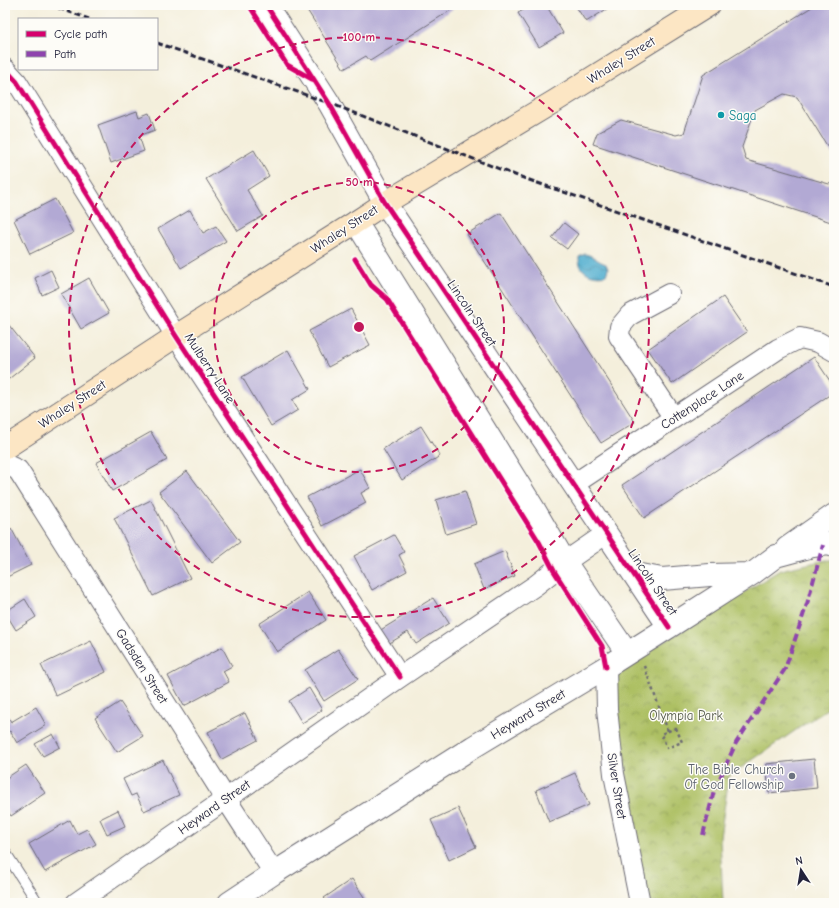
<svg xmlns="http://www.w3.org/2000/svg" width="839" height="908" viewBox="0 0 839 908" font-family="'Comic Neue',sans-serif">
	<defs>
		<pattern id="park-crowns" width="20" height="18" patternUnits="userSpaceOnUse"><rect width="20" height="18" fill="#adc063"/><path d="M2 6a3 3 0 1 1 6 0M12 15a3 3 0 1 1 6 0" fill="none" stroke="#8c9c53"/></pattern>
		<pattern id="water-waves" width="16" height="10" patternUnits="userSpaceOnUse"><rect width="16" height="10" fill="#51aecf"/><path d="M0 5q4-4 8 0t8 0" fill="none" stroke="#438da9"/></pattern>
	</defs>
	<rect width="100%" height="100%" fill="#fdfcf7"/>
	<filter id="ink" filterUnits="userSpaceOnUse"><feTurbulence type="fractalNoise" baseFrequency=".025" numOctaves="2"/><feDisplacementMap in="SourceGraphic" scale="8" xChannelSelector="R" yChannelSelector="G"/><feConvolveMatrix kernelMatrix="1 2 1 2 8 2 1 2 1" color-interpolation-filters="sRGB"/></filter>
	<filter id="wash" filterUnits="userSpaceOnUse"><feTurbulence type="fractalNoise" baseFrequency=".012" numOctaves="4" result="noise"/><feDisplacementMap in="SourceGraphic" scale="16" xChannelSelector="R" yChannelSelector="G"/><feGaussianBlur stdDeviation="0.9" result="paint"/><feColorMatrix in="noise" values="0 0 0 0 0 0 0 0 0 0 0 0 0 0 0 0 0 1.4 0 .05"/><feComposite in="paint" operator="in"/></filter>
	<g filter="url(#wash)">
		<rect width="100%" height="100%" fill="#f4efdc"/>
		<path fill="url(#park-crowns)" stroke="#68714f" d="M826 560H834V704L729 776 720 837 723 903H640L606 667 664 642 780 570Z"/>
		<path fill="url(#water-waves)" stroke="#3a6885" d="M585 254C593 255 598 262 606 264L608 269 606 275C592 278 578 272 579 257Z"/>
		<g id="blocks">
			<path fill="#b2a9d4" d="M304 5H459L370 61 366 56 344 69Z
				M532 5H546L563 33 539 47 518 13Z
				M575 5H613L586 22Z
				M815 5H834V157L797 97 784 94 755 110 742 147 746 160 829 184 834 182V223L593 144 597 133 621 120 676 135 684 133 703 75Z
				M137 111 139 117 149 113 155 130 139 136 144 151 111 163 98 125Z
				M254 150 269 176 247 190 263 216 238 231 206 179Z
				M55 199 73 233 30 254 14 220Z
				M190 210 203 233 216 226 226 241 181 268 158 229Z
				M501 213 635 422 601 443 467 234Z
				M564 223 578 234 567 249 552 238Z
				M51 270 59 287 42 295 35 278Z
				M89 278 109 313 81 329 61 294Z
				M723 297 747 332 672 384 648 349Z
				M351 309 370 345 328 367 309 331Z
				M8 324 35 358 5 382V326Z
				M288 350 310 389 292 400 298 410 271 426 242 377Z
				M814 357 834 387V392L644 518 622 485Z
				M421 426 440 456 402 480 383 449Z
				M151 432 167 460 112 491 96 463Z
				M360 469 370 488 361 493 366 503 322 526 307 497Z
				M187 471 240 542 212 563 159 492Z
				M465 491 476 524 446 534 436 500Z
				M151 500 190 578 153 596 114 518Z
				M11 528 31 565 5 578V532Z
				M394 535 404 552 399 555 407 571 372 590 354 556Z
				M505 551 515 576 484 589 474 564Z
				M308 592 326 620 277 652 259 624Z
				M433 598 449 623 416 644 408 632 388 644 379 631Z
				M25 599 36 617 16 630 5 612Z
				M91 641 106 672 56 696 41 665Z
				M222 647 232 666 223 671 229 682 184 706 168 676Z
				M338 649 358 679 324 701 305 670Z
				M309 688 322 710 302 723 289 701Z
				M120 702 143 736 117 752 95 718Z
				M36 707 46 725 17 743 10 731 5 734V711L11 722Z
				M245 713 258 740 222 759 208 732Z
				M53 734 60 747 43 756 35 744Z
				M814 759 817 788 769 793 766 764Z
				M163 760 179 795 144 811 136 794 131 796 123 779Z
				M26 765 45 793 11 816 5 807V779Z
				M575 773 589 805 549 822 536 790Z
				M458 808 476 847 449 860 431 820Z
				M118 810 125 826 107 834 100 819Z
				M70 820 77 834 87 829 96 844 45 872 29 844Z
				M352 879 368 903H328L324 898Z"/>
		</g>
	</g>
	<g filter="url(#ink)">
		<use href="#blocks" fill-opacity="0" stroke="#6c6a73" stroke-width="1"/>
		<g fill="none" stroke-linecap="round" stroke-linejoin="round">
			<g stroke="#6c6a73" stroke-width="12">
				<path id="service" d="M5 852 38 903"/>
			</g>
			<g stroke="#6c6a73" stroke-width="22">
				<path id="minor" d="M5 69 17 82 176 336 400 677
					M669 294 630 315 620 327 619 336 674 418
					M5 464 18 470 20 473 226 799 274 873
					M574 484 778 349 800 338 818 342 834 351
					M606 667 607 709 614 774 640 903
					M76 903 226 799 400 677 536 585 565 562 607 533"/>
			</g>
			<g stroke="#6c6a73" stroke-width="24">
				<path id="tertiary" d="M266 5 329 103 385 203 669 627
					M356 222 534 509 565 562 627 653
					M787 548 834 515
					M635 574 662 579 710 575 751 574
					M229 903 274 873 473 747 606 667 669 627 752 574 776 556 813 546 829 544 834 546"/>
			</g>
			<g stroke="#6c6a73" stroke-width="24">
				<path id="secondary" d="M5 448 176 336 356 222 385 203 555 101 709 5"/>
			</g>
			<path stroke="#6c6a73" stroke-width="2.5" stroke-dasharray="3 3" stroke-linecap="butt" d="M644 666 668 731
				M676 728 682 742 667 748 661 734Z"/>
			<use href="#service" stroke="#fff" stroke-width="10"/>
			<use href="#minor" stroke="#fff" stroke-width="20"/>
			<use href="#tertiary" stroke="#fff" stroke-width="22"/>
			<use href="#secondary" stroke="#fce6c4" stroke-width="22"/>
			<path stroke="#22223b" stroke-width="3" stroke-dasharray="6 3" stroke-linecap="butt" d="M50 5 89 19
				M157 43 329 103 515 175 834 287"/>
			<path stroke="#8e44ad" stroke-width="4" stroke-dasharray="8 4" stroke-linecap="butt" d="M703 835 714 791 736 743 785 669 807 604 823 545"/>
			<g stroke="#fdfcf7" stroke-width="8">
				<path id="cycleway" d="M249 5 287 65 312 79
					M266 5 329 103 385 203 669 627
					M5 69 17 82 176 336 400 677
					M355 259 371 285 387 299 539 542 554 571 602 646 606 667"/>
			</g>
			<use href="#cycleway" stroke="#d6006c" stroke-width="5"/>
		</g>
	</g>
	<g fill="none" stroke="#c2185b" stroke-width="2" stroke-dasharray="7 5">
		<circle cx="359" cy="327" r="145"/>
		<circle cx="359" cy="327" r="290"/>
	</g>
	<circle fill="#0f9aa8" stroke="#fdfcf7" stroke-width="1.5" cx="721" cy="115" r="4"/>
	<circle fill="#6b7280" stroke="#fdfcf7" stroke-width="1.5" cx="792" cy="776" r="4"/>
	<g text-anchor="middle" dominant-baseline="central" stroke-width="3" stroke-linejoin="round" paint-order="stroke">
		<g font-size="13" fill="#22223b" stroke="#fdfcf7">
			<text transform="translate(621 60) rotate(-32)">Whaley Street</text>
			<text transform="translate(344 229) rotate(-33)">Whaley Street</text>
			<text transform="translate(472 313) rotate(56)">Lincoln Street</text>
			<text transform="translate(210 368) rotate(57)">Mulberry Lane</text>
			<text transform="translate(702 400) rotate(-33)">Cottenplace Lane</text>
			<text transform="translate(72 404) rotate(-33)">Whaley Street</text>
			<text transform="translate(653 582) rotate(56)">Lincoln Street</text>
			<text transform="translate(142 666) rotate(58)">Gadsden Street</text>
			<text transform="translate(528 714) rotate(-31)">Heyward Street</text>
			<text transform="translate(617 786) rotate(81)">Silver Street</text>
			<text transform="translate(214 807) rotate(-35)">Heyward Street</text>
		</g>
		<g font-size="13" fill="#0d838f" stroke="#fdfcf7" text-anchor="start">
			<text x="729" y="115">Saga</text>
		</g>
		<g font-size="13" fill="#535949" stroke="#fdfcf7">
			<text x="686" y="715">Olympia Park</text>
		</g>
		<g font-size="13" fill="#5b616d" stroke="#fdfcf7" text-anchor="end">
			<text x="784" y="769">The Bible Church<tspan x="784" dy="15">Of God Fellowship</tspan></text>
		</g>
	</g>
	<circle cx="359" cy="327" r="6" fill="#c2185b" stroke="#fdfcf7" stroke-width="2"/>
	<g font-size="12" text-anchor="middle" font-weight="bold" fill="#c2185b" stroke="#fdfcf7" stroke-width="3" stroke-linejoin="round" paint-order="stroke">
		<text x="359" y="41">100 m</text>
		<text x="359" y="186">50 m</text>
	</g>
	<rect width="839" height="908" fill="none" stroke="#fdfcf7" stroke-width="20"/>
	<rect x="18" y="18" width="140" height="52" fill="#fdfcf7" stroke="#a5a5ac"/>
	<rect x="26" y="31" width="20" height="6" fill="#d6006c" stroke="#a5a5ac"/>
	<text x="54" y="38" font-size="12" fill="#22223b">Cycle path</text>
	<rect x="26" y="51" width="20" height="6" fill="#8e44ad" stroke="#a5a5ac"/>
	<text x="54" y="58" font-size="12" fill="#22223b">Path</text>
	<g transform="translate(801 870) rotate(348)" stroke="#fdfcf7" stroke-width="3" paint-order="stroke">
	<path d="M0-3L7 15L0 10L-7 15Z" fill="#22223b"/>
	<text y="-6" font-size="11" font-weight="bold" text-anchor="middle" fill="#22223b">N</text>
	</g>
</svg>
